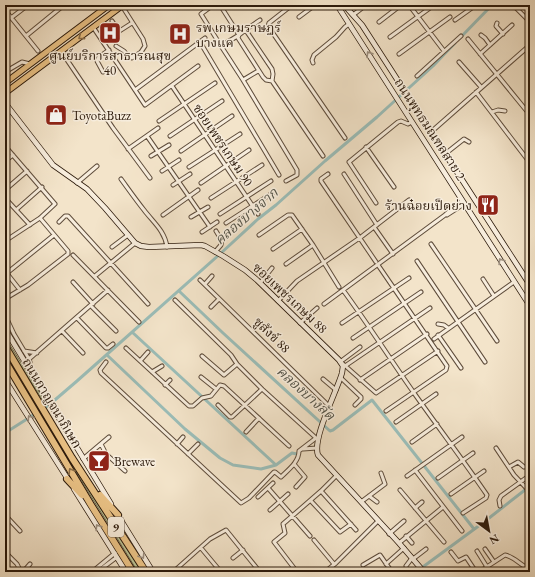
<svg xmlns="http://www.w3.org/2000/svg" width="535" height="577" viewBox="0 0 535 577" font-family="'EB Garamond','Noto Serif Thai',serif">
	<rect width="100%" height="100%" fill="#f3e4ca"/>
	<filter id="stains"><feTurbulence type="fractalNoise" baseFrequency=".005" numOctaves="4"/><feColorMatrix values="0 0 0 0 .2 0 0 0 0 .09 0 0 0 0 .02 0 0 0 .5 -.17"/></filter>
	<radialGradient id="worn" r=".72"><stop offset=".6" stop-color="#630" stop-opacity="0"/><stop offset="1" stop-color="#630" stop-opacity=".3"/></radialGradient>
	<path fill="#bcc496" stroke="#746f50" d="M5 337 46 403 45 404 5 341Z
		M42 413 142 572H138L40 414Z"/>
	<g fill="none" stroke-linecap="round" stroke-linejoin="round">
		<path stroke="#9bbeb9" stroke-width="3" d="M460 38 492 5
			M179 291 223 333 330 431 333 430 372 400 474 529
			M132 332 276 465 292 453 297 454
			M107 355 185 429 220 458 233 465 261 469 276 465
			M5 433 49 405 77 381 220 254 258 219 276 205 325 161 377 117 433 66 455 43
			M416 572 484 522 530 486"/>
		<g stroke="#5e4c3b" stroke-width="5">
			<path id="street" d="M213 5 201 14 221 46
				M220 5 239 35 244 31 247 32 272 69 273 74 272 81 323 156
				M292 5 269 23 268 26 345 138
				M409 5 444 51
				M513 5 530 22
				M5 10 38 51
				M353 15 366 5
				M299 17 315 5
				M11 18 28 5
				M455 20 476 5
				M112 21 119 31
				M379 22 401 5
				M497 23 496 26 503 34
				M93 27 145 105 198 66
				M244 31 260 20
				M481 35 485 38 490 45
				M26 36 64 5
				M390 37 434 5
				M107 39 132 23
				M468 39 530 115
				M200 42 279 175
				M116 46 124 51 128 56 132 58 141 52 145 46 143 39 122 6
				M61 51 113 128 150 178
				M399 54 450 17
				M480 54 512 25
				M459 62 481 87
				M313 63 312 60 314 55 336 37 345 27 349 24
				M258 71 243 80 297 170V175L286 181
				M5 72 22 62 30 64
				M103 72 97 61 99 57 109 50
				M417 76 461 36
				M243 80 221 46 239 35 238 38 263 77 266 80 272 81
				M172 86 258 214
				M135 90 205 38
				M476 92 527 159
				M492 112 498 110 505 111
				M159 121 215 83
				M431 132 530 45
				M147 136 210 227
				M170 136 222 101
				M5 146 55 204 40 218 5 241
				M366 147 394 187
				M128 149 158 128
				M181 151 232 116
				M445 154 464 139 469 142
				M151 156 169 145
				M5 161 13 155
				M189 167 240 134
				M162 171 179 160
				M328 174 321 179V181L376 262
				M344 174 377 225
				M121 179C129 190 136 200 144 210 153 222 165 231 167 247
				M77 183 97 166
				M201 183 249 150
				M173 185 190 174
				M5 190 27 171
				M5 198 30 225
				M211 198 262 165
				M376 203 349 162 398 122 401 121 408 124 412 122
				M16 210 42 187
				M220 214 271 181
				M163 215 198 190
				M447 215 464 204
				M191 217 208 207
				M59 222 65 216H68L148 304
				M226 223 274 192
				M374 227 393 254
				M202 232 217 222
				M259 235 288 215H292L313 245 339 287
				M431 244 497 341
				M112 247 128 235
				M273 249 302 229
				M215 252 221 245 222 241 216 231
				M73 255 139 322
				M417 261 485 362
				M286 264 313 245
				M378 265 447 366 446 370 386 411
				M5 271 20 290
				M7 273 54 235
				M95 276 135 243
				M483 279 494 296
				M200 280 329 406
				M73 282 93 304
				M260 283 272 268
				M205 284 212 276
				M343 290C368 324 390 359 414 393 438 427 463 460 487 495L486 498 463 513
				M8 297 28 285 68 254V251L40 218
				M175 300 231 355 237 364 262 389 316 438
				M278 301 297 281 361 237 409 200
				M324 304 445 215 452 209 462 201
				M91 306 116 331
				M211 307 219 299
				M5 315 14 334 29 359 30 362 27 365
				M77 318 106 348H108L113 344
				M300 323 317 308
				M342 323 409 278
				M438 324 444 325 448 328
				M62 331 83 353
				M438 335 461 368
				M353 338 421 292
				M434 339 514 282
				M126 348 189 406H193L202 398 211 396 220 385 224 386 289 446
				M24 351 37 353
				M202 356 224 375 237 364
				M29 359 108 290
				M140 361 148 352
				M106 362 100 370 101 373 241 503 249 498 274 472H275L281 477C288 470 299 462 299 451L316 438
				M340 362 360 347
				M342 363 376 393 438 351
				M345 366 430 308
				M152 372 162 366
				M201 377 216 389
				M341 378 361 397V399L355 405
				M323 379 336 390
				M360 380 427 334
				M165 385 170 380
				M218 405 230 417H232L262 389
				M396 422 436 394
				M246 432 259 418
				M412 442 437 424
				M101 444 106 454 125 471
				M177 444 183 437
				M496 448 514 475 530 492
				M303 449 317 448
				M188 454 198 444
				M83 459 109 437
				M294 464 305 477 296 487
				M509 467 518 462 524 467
				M415 470 462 531
				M407 476 462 437
				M438 478 473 453
				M268 488 310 536
				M400 490 444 542
				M321 491 356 530
				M451 494 484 471
				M369 496 377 502
				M258 497 273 483
				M311 501 340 532 351 524
				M361 502 385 484 381 473
				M500 506 499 500 501 496 526 478
				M415 508 422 502
				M270 510 288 494
				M5 515 20 531
				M389 534 404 521
				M406 536 412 543
				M314 540 334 564
				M399 543 443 507
				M201 548 221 572
				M485 549 494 562
				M477 551 487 567
				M5 552 17 564 21 572
				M451 552 458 561 466 557 476 572
				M233 558 243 550
				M413 559 426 549
				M386 564 404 548
				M363 565 380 555 392 572
				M406 566 412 558
				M23 572 30 564
				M92 572 115 553
				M97 572 117 557
				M173 572 210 539 226 530 260 572
				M297 572 274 542 285 533 283 524 321 491 336 476
				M325 572 336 563 378 521
				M479 572 505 555C515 557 521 566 530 569L529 572"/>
		</g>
		<g stroke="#2c1a0b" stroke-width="6">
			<path id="secondary" d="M337 5 530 306
				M344 5 362 25 530 285
				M5 103 53 165 87 189 105 208 135 243 141 246 149 247 201 245 205 246 223 256 245 270 257 280 339 360 343 366 342 373C337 391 312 438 318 455L399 543 424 572
				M5 329 111 504
				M5 380 69 481
				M74 489 126 572
				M117 514 153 572"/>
		</g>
		<g stroke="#2c1a0b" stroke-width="7">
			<path id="primary" d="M5 83 109 5
				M5 93 123 5"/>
		</g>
		<g stroke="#2c1a0b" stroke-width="8">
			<path id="highway" d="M5 346 72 458 146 572
				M5 361 91 505 133 572
				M67 479 82 495
				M100 495 118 515"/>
		</g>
		<use href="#street" stroke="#f7eddd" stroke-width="3"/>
		<use href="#secondary" stroke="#f7eddd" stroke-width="4.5"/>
		<use href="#primary" stroke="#eac285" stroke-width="5"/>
		<use href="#highway" stroke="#eac285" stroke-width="6"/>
	</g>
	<defs><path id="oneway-chevron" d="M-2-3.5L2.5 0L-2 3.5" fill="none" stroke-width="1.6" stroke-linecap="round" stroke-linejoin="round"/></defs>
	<g stroke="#8b6e48">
		<use href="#oneway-chevron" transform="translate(81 37) rotate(143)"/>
		<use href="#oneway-chevron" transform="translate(71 471) rotate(-121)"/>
	</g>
	<g stroke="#9c8e7e">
		<use href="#oneway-chevron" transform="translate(369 54) rotate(-122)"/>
		<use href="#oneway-chevron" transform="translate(501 261) rotate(-122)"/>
		<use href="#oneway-chevron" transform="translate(30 418) rotate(-123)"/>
		<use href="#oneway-chevron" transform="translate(98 527) rotate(-123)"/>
		<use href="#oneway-chevron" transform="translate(142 556) rotate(58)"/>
	</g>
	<defs>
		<g id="hospital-square" transform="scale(1.15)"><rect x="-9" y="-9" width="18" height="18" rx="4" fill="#8f2418" stroke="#f7eddd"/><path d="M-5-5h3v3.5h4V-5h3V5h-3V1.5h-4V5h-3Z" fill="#fff"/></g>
		<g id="shop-square" transform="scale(1.15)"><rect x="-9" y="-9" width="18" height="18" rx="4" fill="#8f2418" stroke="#f7eddd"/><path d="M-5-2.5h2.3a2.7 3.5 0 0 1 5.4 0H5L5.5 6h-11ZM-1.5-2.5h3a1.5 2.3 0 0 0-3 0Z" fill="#fff"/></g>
		<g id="restaurant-square" transform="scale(1.15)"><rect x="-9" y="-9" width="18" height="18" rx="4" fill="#8f2418" stroke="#f7eddd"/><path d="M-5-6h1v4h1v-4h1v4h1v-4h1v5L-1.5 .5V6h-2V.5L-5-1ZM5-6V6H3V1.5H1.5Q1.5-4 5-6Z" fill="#fff"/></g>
		<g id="bar-square" transform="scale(1.15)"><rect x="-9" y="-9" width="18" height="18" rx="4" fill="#8f2418" stroke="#f7eddd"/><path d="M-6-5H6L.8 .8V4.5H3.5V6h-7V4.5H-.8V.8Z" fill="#fff"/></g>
	</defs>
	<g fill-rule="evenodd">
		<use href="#hospital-square" x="110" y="33"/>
		<use href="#hospital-square" x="180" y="34"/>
		<use href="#shop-square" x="56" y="115"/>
		<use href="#restaurant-square" x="488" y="205"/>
		<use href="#bar-square" x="99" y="461"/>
	</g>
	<g text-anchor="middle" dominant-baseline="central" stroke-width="3" stroke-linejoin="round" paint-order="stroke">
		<rect fill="#f7eddd" stroke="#69594a" stroke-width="1" x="108" y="517" width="16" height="20" rx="3"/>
		<g font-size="12" font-weight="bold" fill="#2c1a0b">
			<text x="116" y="527">9</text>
		</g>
		<g font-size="13" fill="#2c1a0b" stroke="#f7eddd" text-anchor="start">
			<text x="196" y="27">รพ เกษมราษฎร์<tspan x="196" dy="15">บางแค</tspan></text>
			<text x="110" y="55" text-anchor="middle">ศูนย์บริการสาธารณสุข<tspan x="110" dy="15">40</tspan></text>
			<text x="72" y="115">ToyotaBuzz</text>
			<text x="472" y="205" text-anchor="end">ร้านฉ๋อยเป็ดย่าง</text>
			<text x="114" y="461">Brewave</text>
		</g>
		<g font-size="13" fill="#2c1a0b" stroke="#f7eddd">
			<text transform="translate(430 129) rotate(57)">ถนนพุทธมณฑลสาย 2</text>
			<text transform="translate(223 145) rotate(56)">ซอยเพชรเกษม 90</text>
			<text transform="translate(290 298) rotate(43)">ซอยเพชรเกษม 88</text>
			<text transform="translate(272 335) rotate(44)">ชูสังข์ 88</text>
			<text transform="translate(52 403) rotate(59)">ถนนกาญจนาภิเษก</text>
		</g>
		<g font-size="14" font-style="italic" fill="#535348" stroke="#f7eddd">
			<text transform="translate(246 216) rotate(-41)">คลองบางจาก</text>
			<text transform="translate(306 393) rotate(42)">คลองบางลัด</text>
		</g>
	</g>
	<rect width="535" height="577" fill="none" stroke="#f3e4ca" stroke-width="20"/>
	<rect x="6" y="6" width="523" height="565" fill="none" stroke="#2c1a0b" stroke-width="2"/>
	<rect x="10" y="10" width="515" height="557" fill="none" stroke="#2c1a0b"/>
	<g transform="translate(489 531) rotate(148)" stroke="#f7eddd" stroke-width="3" paint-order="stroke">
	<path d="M0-3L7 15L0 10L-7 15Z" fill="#2c1a0b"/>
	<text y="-6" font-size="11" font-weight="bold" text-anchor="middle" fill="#2c1a0b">N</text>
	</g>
	<rect width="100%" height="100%" filter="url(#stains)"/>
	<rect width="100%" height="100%" fill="url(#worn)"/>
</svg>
